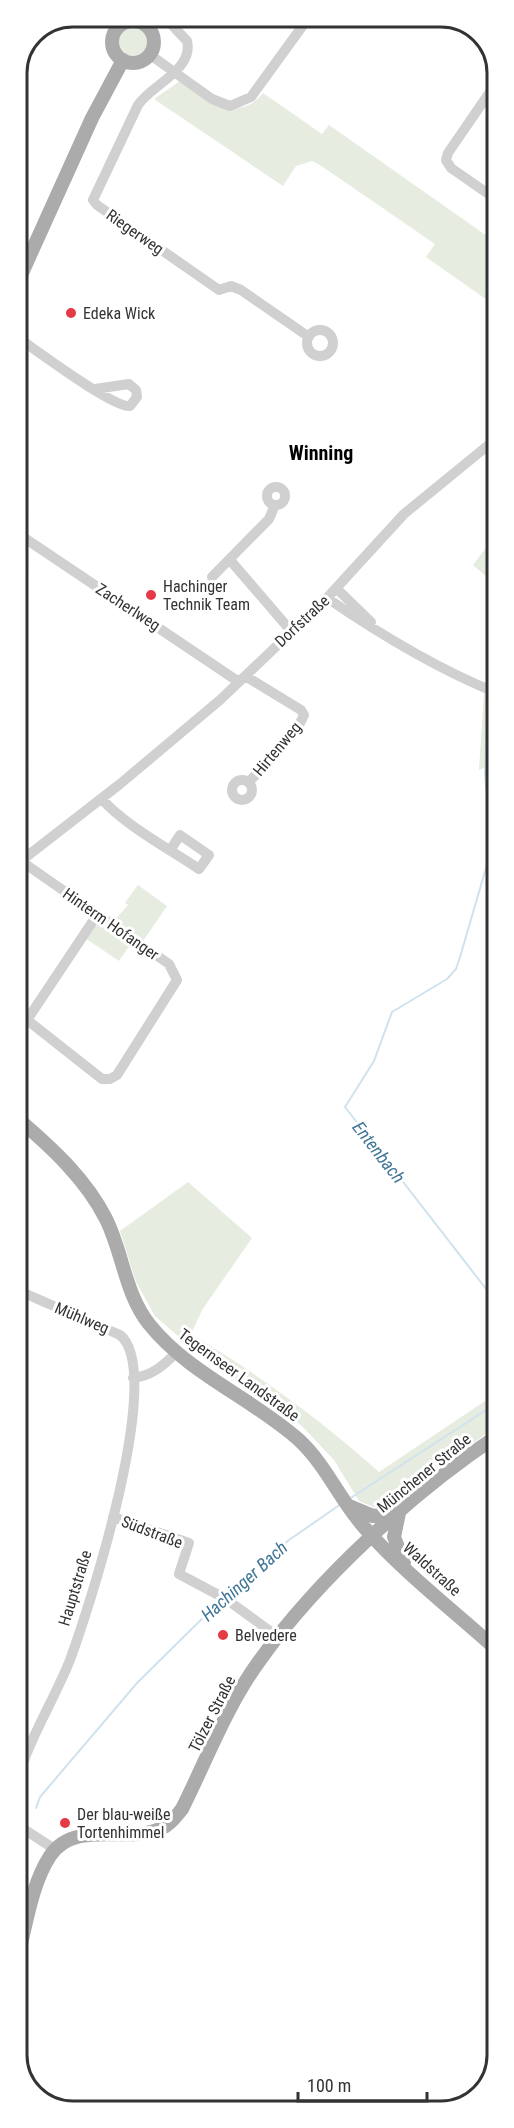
<svg xmlns="http://www.w3.org/2000/svg" width="514" height="2128" viewBox="0 0 514 2128" font-family="'Roboto Condensed',sans-serif">
	<rect width="100%" height="100%" fill="#fff"/>
	<path fill="#e6ecdf" d="M116 43a16 16 0 1 1 32 0a16 16 0 1 1-32 0Z
		M180 81C207 97 237 125 263 93L322 134 329 125 497 243V307L426 257 435 244 320 165 312 161 296 166 283 186 154 99Z
		M485 549 497 556V586L473 565Z
		M484 693 497 701V756L494 763 479 770Z
		M138 885 167 906 143 941 114 921 128 905 125 903Z
		M97 921 130 945 119 961 85 938Z
		M188 1182 252 1238 202 1310 191 1334C258 1374 321 1420 379 1472L497 1393V1426L428 1475 396 1505 376 1508 359 1501 334 1460 302 1426 187 1344 155 1316 136 1282 120 1231Z"/>
	<g fill="none" stroke-linecap="round" stroke-linejoin="round">
		<path stroke="#cfe2ee" stroke-width="2" d="M491 683 497 671
			M488 700 485 775 493 844 460 957 456 969 447 979 392 1012 374 1061 345 1107 497 1303
			M349 1499 497 1403
			M226 1595 289 1540 341 1504
			M36 1808 40 1797 137 1683 220 1601
			M17 1860 26 1836"/>
		<path stroke="#d0d0d0" stroke-width="10" d="M174 17 172 25 187 41C194 70 151 85 138 105L93 200 97 205 219 290 231 286 241 290 309 337
			M149 54 212 99 230 106 251 97 309 17
			M496 83 448 153 446 160 451 168 497 200
			M307 343a13 13 0 1 1 26 0a13 13 0 1 1-26 0Z
			M17 337C36 350 113 408 130 406L137 397 136 390 129 384 95 389
			M267 496a9 9 0 1 1 18 0a9 9 0 1 1-18 0Z
			M17 533 239 682
			M230 560 291 631
			M212 577 269 519 275 505
			M336 588 371 622
			M327 598C378 633 440 670 497 693
			M245 676 301 710 304 715 296 731 249 782
			M232 790a10 10 0 1 1 20 0a10 10 0 1 1-20 0Z
			M102 799C123 824 171 850 199 869L209 855 180 835 171 849
			M17 864 120 784 220 700 327 598 404 514 497 438
			M17 1012 102 1079H110L117 1075 177 980 169 964 21 861
			M27 1020 97 915
			M17 1290 120 1335C166 1372 89 1608 70 1660 54 1700 29 1739 17 1781
			M133 1378C152 1376 164 1365 177 1352
			M113 1517 189 1543 179 1574 226 1599 278 1637
			M17 1822 22 1828 56 1850"/>
		<path stroke="#ababab" stroke-width="14" d="M112 42a21 21 0 1 1 42 0a21 21 0 1 1-42 0Z
			M17 284 92 118 123 60
			M17 1118C51 1147 86 1179 106 1219 123 1253 125 1294 149 1324 189 1374 252 1398 299 1440 326 1465 340 1500 364 1527 402 1571 454 1611 497 1650
			M349 1506 373 1516 399 1513
			M399 1513 394 1537 404 1562
			M17 1960C26 1927 31 1885 50 1856 75 1818 129 1845 162 1828 171 1824 176 1816 182 1809 207 1759 227 1705 260 1660 318 1579 414 1491 497 1436"/>
	</g>
	<g fill="#e63946" stroke="#fff" stroke-width="2">
		<circle cx="71" cy="313" r="6"/>
		<circle cx="151" cy="595" r="6"/>
		<circle cx="223" cy="1635" r="6"/>
		<circle cx="65" cy="1823" r="6"/>
	</g>
	<g text-anchor="middle" dominant-baseline="central" stroke-width="6" stroke-linejoin="round" paint-order="stroke">
		<g font-size="16" fill="#333" stroke="#fff">
			<text transform="translate(135 232) rotate(35)">Riegerweg</text>
			<text transform="translate(128 607) rotate(33)">Zacherlweg</text>
			<text transform="translate(302 621) rotate(-43)">Dorfstraße</text>
			<text transform="translate(277 749) rotate(-50)">Hirtenweg</text>
			<text transform="translate(111 924) rotate(35)">Hinterm Hofanger</text>
			<text transform="translate(82 1318) rotate(23)">Mühlweg</text>
			<text transform="translate(239 1375) rotate(36)">Tegernseer Landstraße</text>
			<text transform="translate(424 1473) rotate(-39)">Münchener Straße</text>
			<text transform="translate(152 1532) rotate(21)">Südstraße</text>
			<text transform="translate(432 1569) rotate(42)">Waldstraße</text>
			<text transform="translate(75 1588) rotate(-73)">Hauptstraße</text>
			<text transform="translate(212 1714) rotate(-63)">Tölzer Straße</text>
		</g>
		<g font-size="16" fill="#333" stroke="#fff" text-anchor="start">
			<text x="83" y="313">Edeka Wick</text>
			<text x="163" y="586">Hachinger<tspan x="163" dy="18">Technik Team</tspan></text>
			<text x="235" y="1635">Belvedere</text>
			<text x="77" y="1814">Der blau-weiße<tspan x="77" dy="18">Tortenhimmel</tspan></text>
		</g>
		<g font-size="18" font-style="italic" fill="#3f7597" stroke="#fff">
			<text transform="translate(379 1152) rotate(52)">Entenbach</text>
			<text transform="translate(244 1581) rotate(-42)">Hachinger Bach</text>
		</g>
		<g font-size="20" font-weight="bold" fill="#000" stroke="#fff">
			<text x="321" y="453">Winning</text>
		</g>
	</g>
	<path d="M0 0H514V2128H0ZM73 27H441A46 46 0 0 1 487 73V2055A46 46 0 0 1 441 2101H73A46 46 0 0 1 27 2055V73A46 46 0 0 1 73 27Z" fill="#fff" fill-rule="evenodd"/>
	<path fill="none" stroke="#333" stroke-width="3" d="M73 27H441A46 46 0 0 1 487 73V2055A46 46 0 0 1 441 2101H73A46 46 0 0 1 27 2055V73A46 46 0 0 1 73 27Z"/>
	<path d="M298 2092v9h129v-9" fill="none" stroke="#333333" stroke-width="3"/>
	<text x="307" y="2092" font-size="18" fill="#333333" stroke="#ffffff" stroke-width="4.5" paint-order="stroke">100 m</text>
</svg>
